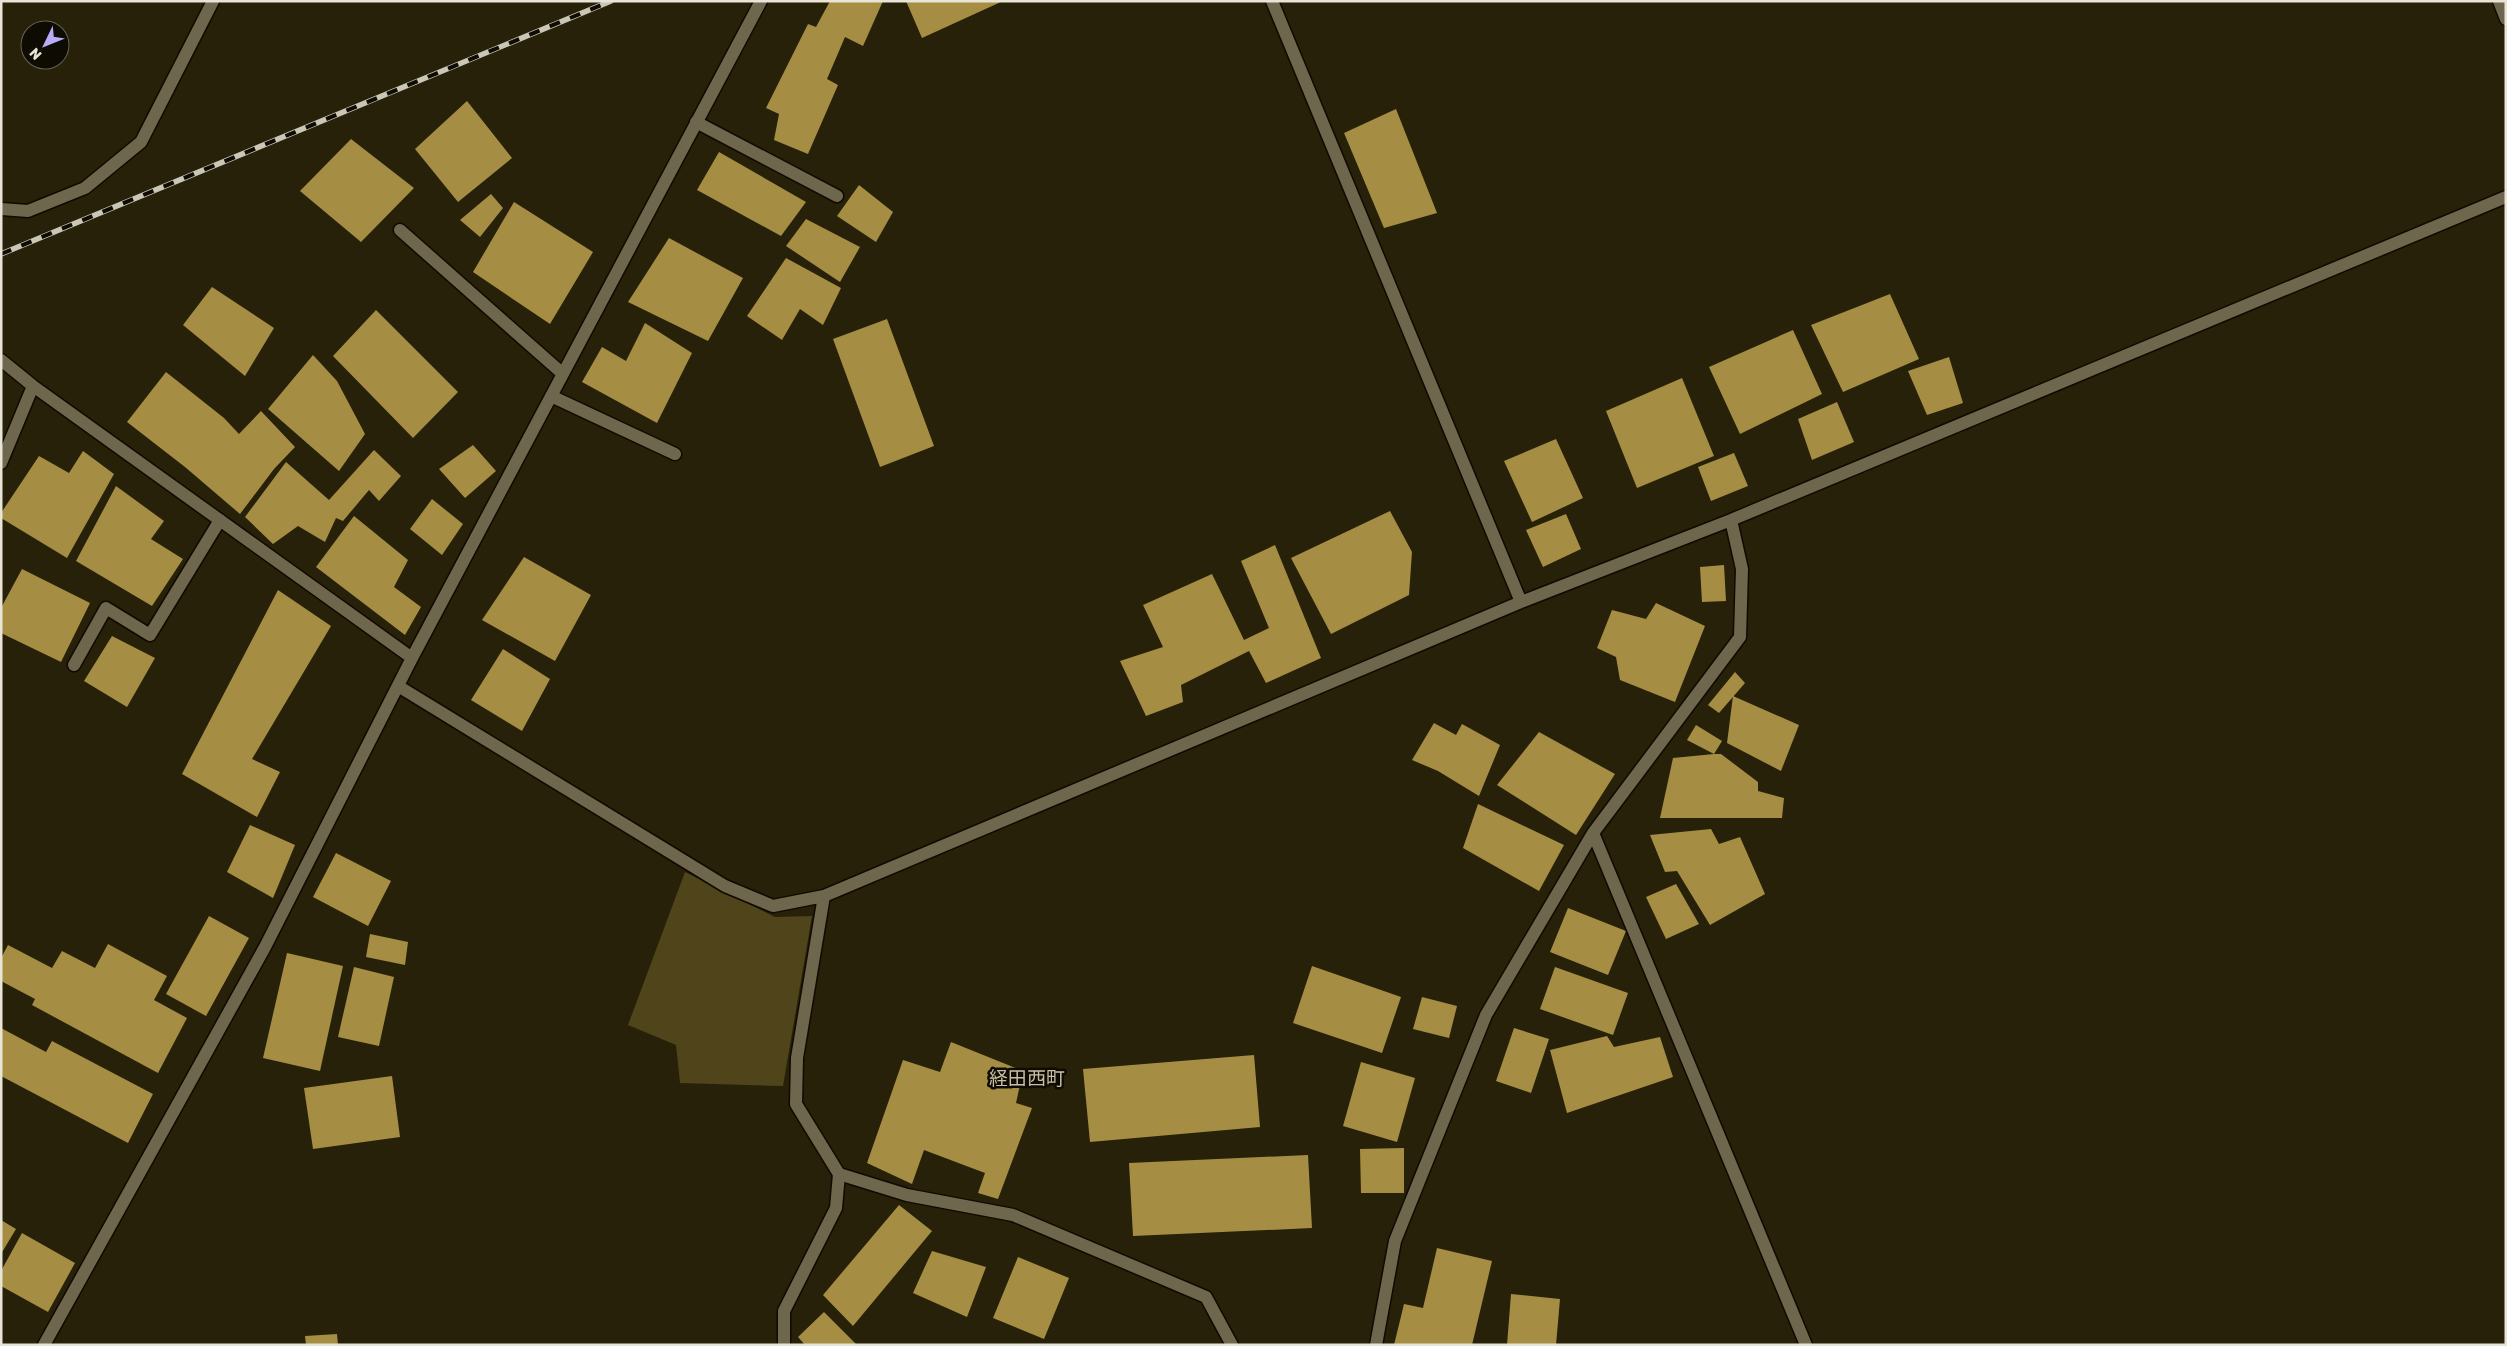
<svg xmlns="http://www.w3.org/2000/svg" width="2507" height="1346" viewBox="0 0 2507 1346" font-family="Rubik,'Noto Sans JP',sans-serif">
	<rect width="100%" height="100%" fill="#282109"/>
	<path fill="#50441b" d="M685 872 775 917 812 916 783 1086 680 1083 676 1045 628 1025Z"/>
	<path fill="#a58e43" d="M830 1H883L863 46 845 37 827 79 838 85 808 154 774 140 779 114 766 108 808 24 816 27Z
		M906 1H1003L922 38Z
		M467 101 512 158 458 202 415 149Z
		M1396 109 1437 213 1384 228 1344 133Z
		M351 139 414 188 361 242 300 191Z
		M719 152 806 202 781 236 697 190Z
		M859 185 893 212 876 242 837 216Z
		M491 194 503 208 480 237 460 220Z
		M514 202 593 252 550 324 473 272Z
		M806 219 860 247 840 282 786 246Z
		M669 238 743 278 708 341 628 302Z
		M786 258 841 288 823 325 800 309 782 340 747 316Z
		M212 287 274 328 245 376 183 325Z
		M1890 294 1919 359 1843 392 1811 325Z
		M376 310 458 392 413 438 333 356Z
		M887 319 934 446 880 467 833 339Z
		M645 323 692 353 657 423 582 382 602 347 626 361Z
		M1793 330 1822 394 1740 434 1709 367Z
		M313 355 337 381 365 434 339 471 268 409Z
		M1949 357 1963 403 1927 415 1908 371Z
		M166 372 224 418 239 434 261 411 295 447 274 469 240 514 185 467 127 422Z
		M1682 378 1714 456 1637 488 1606 411Z
		M1837 402 1854 442 1812 460 1798 419Z
		M1556 439 1583 498 1532 522 1504 461Z
		M473 445 496 471 465 498 439 469Z
		M374 450 401 476 379 501 369 490 343 521 336 518 325 542 298 526 273 544 245 517 286 462 329 500Z
		M83 451 114 474 67 558 1 518V513L39 456 69 473Z
		M1734 453 1748 486 1711 501 1698 467Z
		M116 486 164 521 151 539 183 559 152 606 76 561Z
		M432 499 463 524 442 555 410 529Z
		M1390 511 1412 552 1409 595 1331 634 1291 558Z
		M1566 514 1581 549 1543 567 1526 530Z
		M354 516 408 560 394 587 421 607 405 635 316 567Z
		M1275 545 1321 658 1266 683 1249 651 1181 685 1183 702 1146 716 1120 661 1163 647 1143 605 1212 574 1244 640 1269 628 1241 561Z
		M524 557 591 595 555 661 482 620Z
		M1724 565 1726 601 1702 602 1700 567Z
		M22 569 90 603 61 662 1 633V608Z
		M278 590 331 626 252 759 280 772 257 817 182 774Z
		M1656 603 1705 626 1675 702 1620 680 1616 657 1597 648 1612 610 1646 619Z
		M112 636 155 658 127 707 84 681Z
		M503 649 550 679 522 731 471 700Z
		M1735 672 1745 683 1719 713 1708 705Z
		M1733 696 1799 725 1781 771 1727 743Z
		M1434 723 1456 735 1462 724 1500 745 1479 796 1438 771 1412 760Z
		M1696 725 1722 741 1714 754H1721L1758 782V791L1784 798 1782 818H1660L1673 758 1714 754 1687 740Z
		M1539 732 1615 774 1576 835 1497 785Z
		M1478 804 1564 845 1539 891 1463 848Z
		M250 825 295 845 273 898 227 872Z
		M1711 829 1719 844 1740 837 1765 894 1710 925 1677 871 1665 872 1650 835Z
		M336 853 391 881 368 926 313 897Z
		M1676 884 1699 924 1666 939 1646 897Z
		M1568 908 1626 931 1608 975 1550 952Z
		M209 916 249 938 206 1016 166 994Z
		M370 934 408 942 405 965 366 957Z
		M108 944 167 976 154 1000 187 1018 158 1073 32 1005 35 999 1 981V958L8 945 52 968 62 951 95 968Z
		M287 953 343 966 320 1071 263 1058Z
		M1312 966 1401 997 1382 1053 1293 1023Z
		M354 967 394 977 379 1046 338 1037Z
		M1555 967 1628 993 1613 1035 1540 1009Z
		M1422 997 1457 1006 1449 1038 1413 1029Z
		M1 1028 46 1052 52 1041 153 1094 128 1143 1 1076Z
		M1514 1028 1549 1039 1531 1093 1496 1081Z
		M1607 1036 1614 1047 1660 1037 1673 1077 1567 1113 1550 1050Z
		M951 1042 1023 1071 1016 1103 1032 1108 998 1199 978 1193 985 1173 924 1150 912 1184 867 1163 903 1060 940 1072Z
		M1254 1055 1260 1127 1090 1142 1083 1069Z
		M1361 1062 1415 1078 1397 1142 1343 1126Z
		M392 1076 400 1137 313 1149 304 1088Z
		M1404 1148V1193H1361L1360 1149Z
		M1308 1155 1312 1228 1133 1236 1129 1163Z
		M899 1205 932 1231 853 1326 823 1295Z
		M1 1220 16 1229 1 1254Z
		M22 1233 75 1263 48 1312 1 1286V1271Z
		M1437 1248 1492 1261 1472 1345H1394L1404 1304 1423 1308Z
		M932 1251 986 1267 967 1317 913 1293Z
		M1018 1257 1069 1278 1044 1339 993 1318Z
		M1511 1294 1560 1299 1556 1345H1507Z
		M824 1312 857 1345H805L798 1337Z
		M337 1334 338 1345H306L305 1336Z"/>
	<g fill="none" stroke-linecap="round" stroke-linejoin="round">
		<g stroke="#110a00" stroke-width="15">
			<path id="minor" d="M1272 1 1521 602 1731 520 2506 197
				M2499 1 2506 19
				M696 122 837 196
				M1 209 28 211 85 188 141 142 213 1
				M400 230 563 374
				M1 360 33 386 412 658
				M551 396 675 454
				M1 463 33 386
				M1731 520 1742 569 1740 637 1593 833 1806 1345
				M74 665 106 608 150 635 220 520
				M398 686 725 886 773 906 824 896 1521 602
				M824 896 797 1058 796 1104 839 1174 907 1195 1013 1215 1206 1297 1232 1345
				M44 1345 265 947 412 658 761 1
				M784 1345V1311L836 1208 839 1174
				M1376 1345 1395 1241 1486 1015 1593 833"/>
		</g>
		<use href="#minor" stroke="#6e664d" stroke-width="12"/>
		<g stroke="#cbc7b7" stroke-width="5.5">
			<path id="rail" d="M1 254 611 1"/>
		</g>
		<use href="#rail" stroke="#0e0b03" stroke-width="4" stroke-dasharray="11" stroke-linecap="butt"/>
	</g>
	<g text-anchor="middle" dominant-baseline="central" stroke-width="5" stroke-linejoin="round" paint-order="stroke">
		<g font-size="19" fill="#c8bfa4" stroke="#0e0b03">
			<text x="1027" y="1078">経田西町</text>
		</g>
	</g>
	<rect width="2507" height="1346" fill="none" stroke="#e8e4d6" stroke-width="5"/>
	<g transform="translate(45 45) rotate(227)"><circle r="24" fill="#0e0b03" stroke="#656257"/>
	<path d="M0-4L9 19L0 12L-9 19Z" fill="#b8abf7"/>
	<text y="-8" font-size="14" font-weight="bold" text-anchor="middle" fill="#e8e4d6">N</text>
	</g>
</svg>
